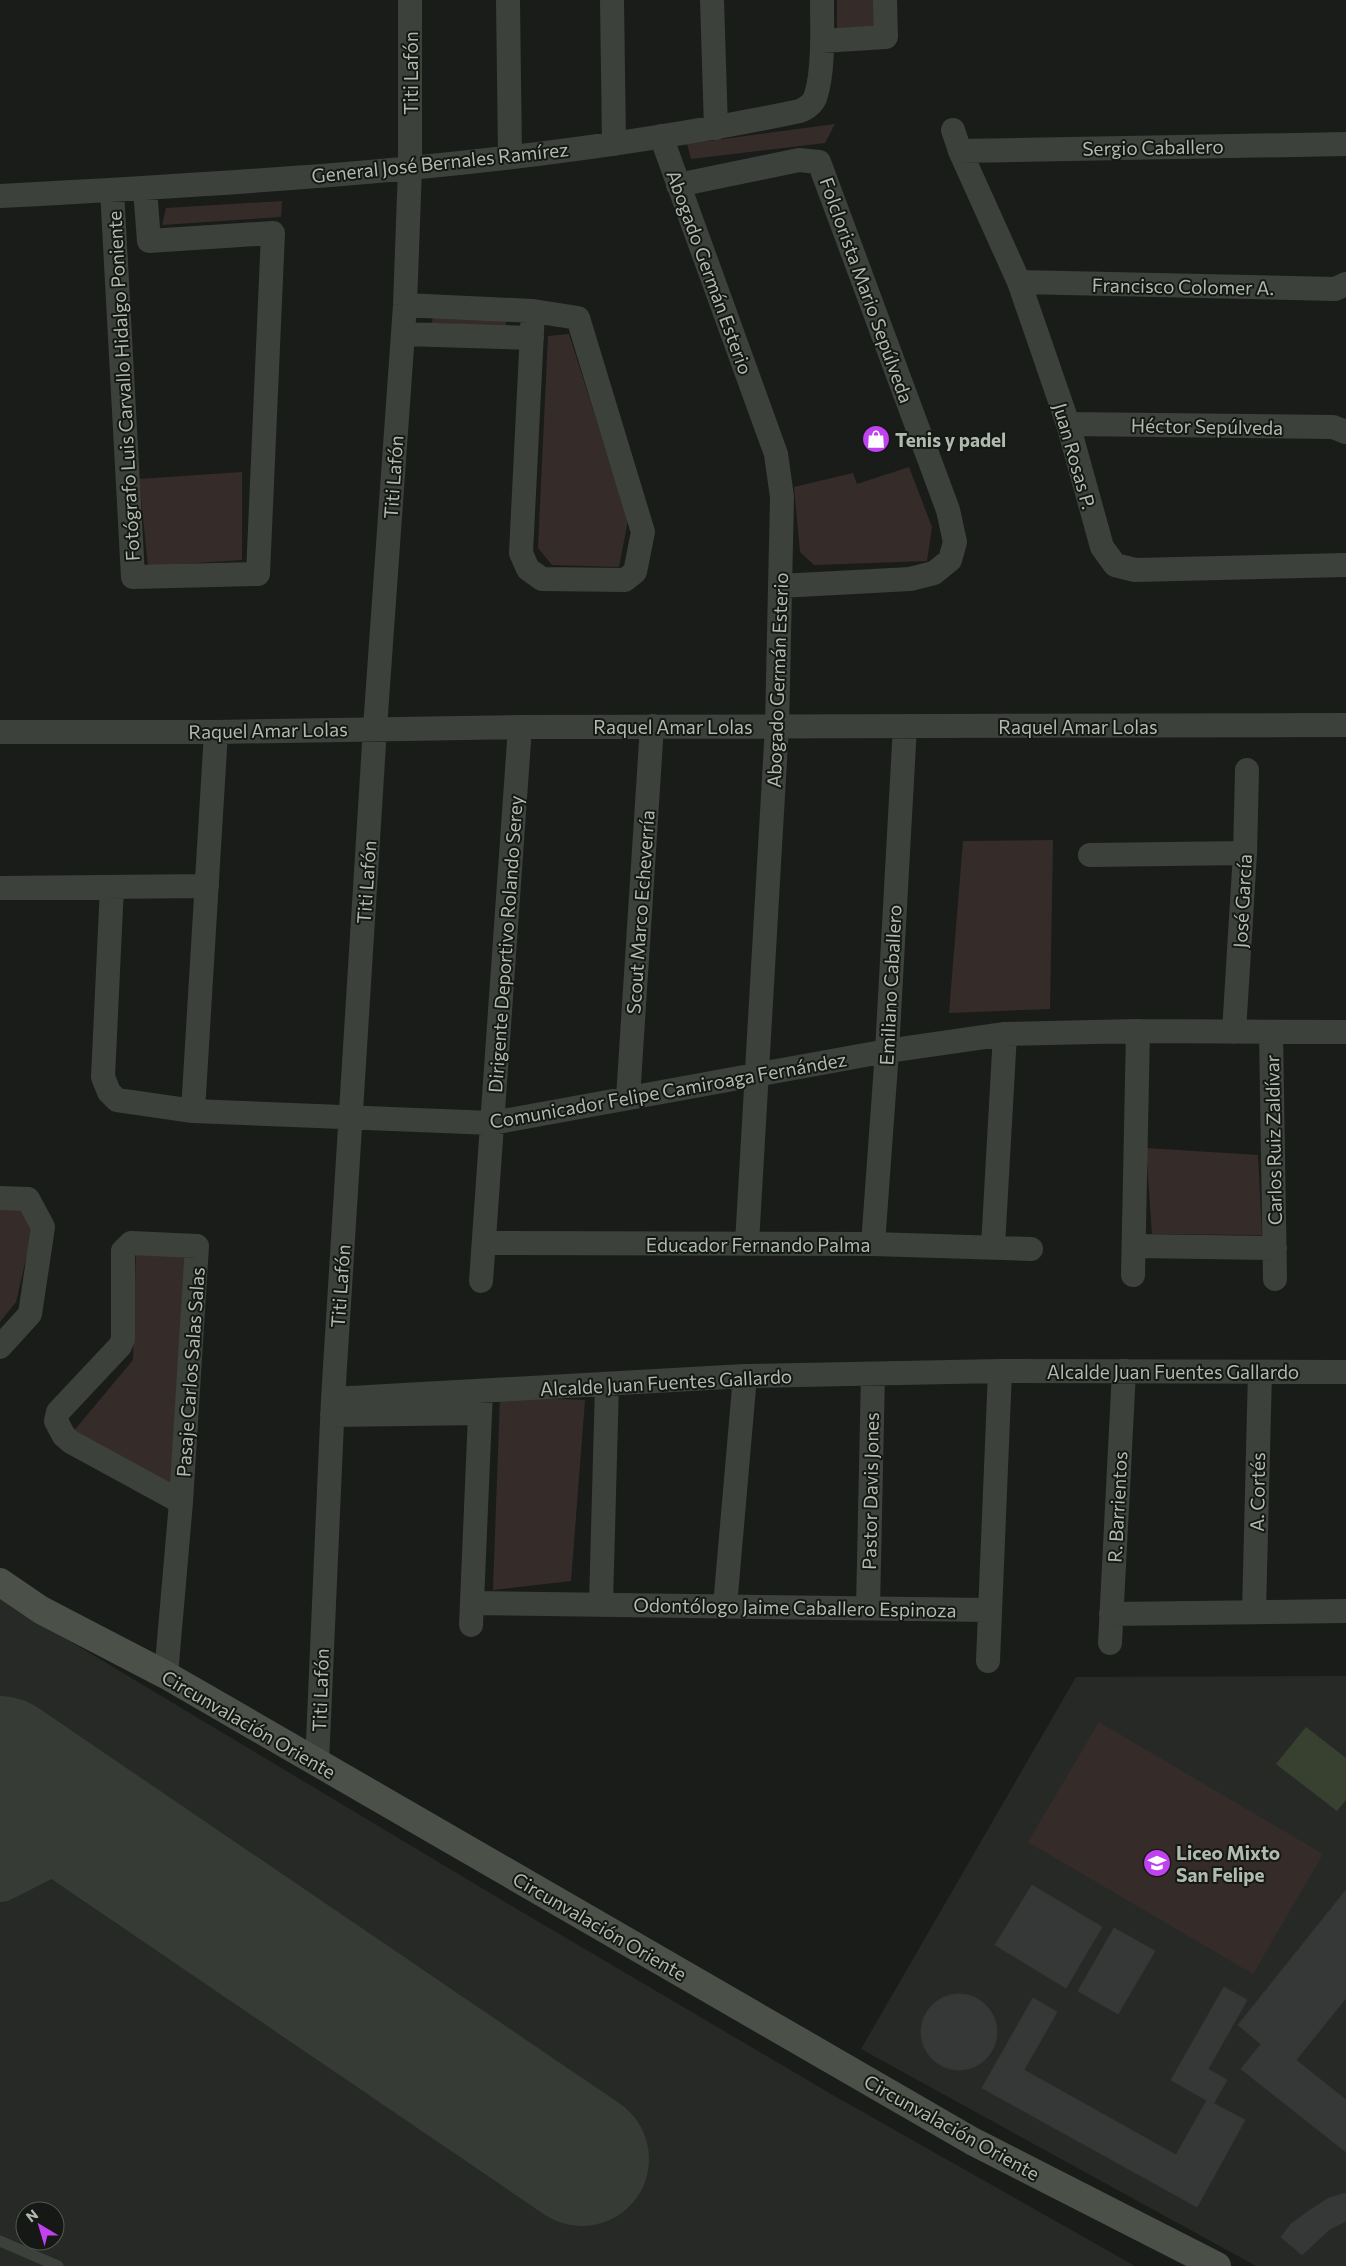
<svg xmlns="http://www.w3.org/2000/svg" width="1346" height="2266" viewBox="0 0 1346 2266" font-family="Commissioner,sans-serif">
	<rect width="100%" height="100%" fill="#1a1c1a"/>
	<path fill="#262926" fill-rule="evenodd" d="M0 1595 48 1628 500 1899 831 2094 1135 2266H0ZM25 2211H55V2241H25Z
		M1346 1676V2266H1256L861 2049 1076 1677Z"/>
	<path fill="#352c2a" d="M837 0H875L876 27 837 32Z
		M835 124 825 143 691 159 687 144Z
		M282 201 281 217 162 225 166 208Z
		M433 315 506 318V326L432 323Z
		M569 334 628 520 619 567 552 565 538 548 548 336Z
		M909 467 932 527 927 561 814 565 800 552 794 487 853 473 857 484Z
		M242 472V560L148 566 139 479Z
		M1053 840 1050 1009 949 1013 963 841Z
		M1146 1148 1258 1155 1262 1235 1152 1234Z
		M0 1209H23L35 1220 16 1302 0 1322Z
		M136 1249 189 1254 177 1489 72 1433 133 1360Z
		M500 1397 585 1400 571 1581 493 1590Z
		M1099 1722 1323 1854 1253 1974 1028 1842Z"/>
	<path fill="#384130" d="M1306 1727 1346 1758V1800L1337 1811 1276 1764Z"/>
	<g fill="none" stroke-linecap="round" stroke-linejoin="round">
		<path stroke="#373b36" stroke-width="54" d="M0 1875 94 1827"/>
		<path stroke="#373b36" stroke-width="134" d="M0 1763 582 2159"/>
	</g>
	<path fill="#353836" stroke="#343835" d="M1032 1885 1102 1927 1066 1988 995 1945Z
		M1346 1890V1998L1296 2060 1346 2100V2152L1241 2069 1261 2044 1238 2025Z
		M1114 1928 1155 1951 1118 2014 1078 1991Z
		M1224 1987 1247 2000 1208 2069 1227 2080 1213 2104 1171 2080Z
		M921 2032a38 38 0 1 1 76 0a38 38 0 1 1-76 0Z
		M1033 1998 1057 2012 1024 2070 1176 2155 1207 2100 1245 2120 1197 2207 982 2088Z
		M1346 2193V2221L1330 2229 1302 2255 1281 2237 1291 2224 1310 2210 1329 2198Z"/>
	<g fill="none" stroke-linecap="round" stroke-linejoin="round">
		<path stroke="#3c413b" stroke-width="11" d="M0 2241 58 2266"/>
		<path stroke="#3c413b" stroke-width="24" d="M508 0 510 156
			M612 0 614 144
			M712 0 716 128
			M822 41 886 37 885 0
			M953 130 960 151 1019 282 1068 424 1102 547 1115 565 1135 570 1346 565
			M661 136 776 454 782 497 777 726 747 1243
			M960 151 1346 144
			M678 185 799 160 819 162 948 510 955 542 950 560 934 573 910 579 780 586
			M112 190 133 577 258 574 273 233 149 241 145 189
			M0 196C267 182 538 166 800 111 807 108 814 103 816 95 824 70 822 26 822 0
			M1019 282 1335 289 1346 284
			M405 305 533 311 578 318 643 532 635 572 625 580 542 579 528 569 521 553 533 311
			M403 334 532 338
			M1068 424 1333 427 1346 432
			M0 732H216L520 727 1346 725
			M1090 855 1245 853
			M112 887 103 1077 109 1092 117 1100 193 1111 492 1123 887 1051 1005 1034 1138 1031 1346 1032
			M0 888 207 886
			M1234 1032 1245 853 1247 770
			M1271 1032 1275 1279
			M628 1098 652 726
			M193 1111 216 732
			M0 1198 28 1199 43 1227 30 1314 0 1347
			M484 1243 873 1244 1031 1249
			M873 1244 887 1051 905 726
			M993 1246 1005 1034
			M1134 1246 1275 1248
			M1133 1275 1138 1031
			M481 1281 520 727
			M333 1399 745 1376 1000 1371 1346 1372
			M332 1415 480 1413
			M472 1603 988 1610
			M601 1604 607 1384
			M725 1606 745 1376
			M868 1608 873 1374
			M1254 1612 1260 1372
			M1111 1614 1346 1611
			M471 1625 481 1391
			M1110 1643 1124 1371
			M988 1661 1000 1371
			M166 1675 181 1502 197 1246 131 1243 123 1251V1339L120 1346 58 1412 56 1421 64 1436 71 1442 181 1502
			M317 1763 333 1399 375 728 405 305 410 168V0"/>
		<path stroke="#4b5149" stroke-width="28" d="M0 1582 41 1610 166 1675 972 2141 1217 2266"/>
	</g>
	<defs>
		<g id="shop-disc" transform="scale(1.4375)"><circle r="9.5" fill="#c041ee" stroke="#151815"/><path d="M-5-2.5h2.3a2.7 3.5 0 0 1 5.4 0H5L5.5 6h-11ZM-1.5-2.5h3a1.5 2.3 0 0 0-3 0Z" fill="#fff"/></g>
		<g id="school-disc" transform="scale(1.4375)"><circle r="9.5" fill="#c041ee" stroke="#151815"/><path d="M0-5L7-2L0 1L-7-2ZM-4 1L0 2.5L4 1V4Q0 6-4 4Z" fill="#fff"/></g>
	</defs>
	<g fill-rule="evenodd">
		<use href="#shop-disc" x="876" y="439"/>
		<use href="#school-disc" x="1157" y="1863"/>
	</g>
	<g text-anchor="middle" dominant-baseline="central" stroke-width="4" stroke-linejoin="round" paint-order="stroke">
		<g font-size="19" fill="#b1bbad" stroke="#151815">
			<text transform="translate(410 73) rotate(-90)">Titi Lafón</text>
			<text transform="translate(1153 147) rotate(-1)">Sergio Caballero</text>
			<text transform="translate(440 162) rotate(-6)">General José Bernales Ramírez</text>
			<text transform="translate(710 272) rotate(70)">Abogado Germán Esterio</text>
			<text transform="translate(1183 286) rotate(1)">Francisco Colomer A.</text>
			<text transform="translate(867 290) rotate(70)">Folclorista Mario Sepúlveda</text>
			<text transform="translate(123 386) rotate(-93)">Fotógrafo Luis Carvallo Hidalgo Poniente</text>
			<text transform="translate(1207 426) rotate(1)">Héctor Sepúlveda</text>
			<text transform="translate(1075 456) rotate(74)">Juan Rosas P.</text>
			<text transform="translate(393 477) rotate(-86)">Titi Lafón</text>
			<text transform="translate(777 680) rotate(-88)">Abogado Germán Esterio</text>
			<text x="673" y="726">Raquel Amar Lolas</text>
			<text x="1078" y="726">Raquel Amar Lolas</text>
			<text transform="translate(268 730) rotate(-1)">Raquel Amar Lolas</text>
			<text transform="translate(366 882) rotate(-86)">Titi Lafón</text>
			<text transform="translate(1242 901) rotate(-87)">José García</text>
			<text transform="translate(640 912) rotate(-86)">Scout Marco Echeverría</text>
			<text transform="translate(505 944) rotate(-86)">Dirigente Deportivo Rolando Serey</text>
			<text transform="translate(890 985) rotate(-87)">Emiliano Caballero</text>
			<text transform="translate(668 1090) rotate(-10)">Comunicador Felipe Camiroaga Fernández</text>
			<text transform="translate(1273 1140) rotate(-91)">Carlos Ruiz Zaldívar</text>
			<text x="758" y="1244">Educador Fernando Palma</text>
			<text transform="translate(340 1286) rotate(-86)">Titi Lafón</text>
			<text x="1173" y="1371">Alcalde Juan Fuentes Gallardo</text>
			<text transform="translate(190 1372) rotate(-86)">Pasaje Carlos Salas Salas</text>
			<text transform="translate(666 1382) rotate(-3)">Alcalde Juan Fuentes Gallardo</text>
			<text transform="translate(870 1491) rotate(-89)">Pastor Davis Jones</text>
			<text transform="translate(1257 1492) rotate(-89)">A. Cortés</text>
			<text transform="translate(1117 1507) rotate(-87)">R. Barrientos</text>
			<text transform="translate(795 1607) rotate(1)">Odontólogo Jaime Caballero Espinoza</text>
			<text transform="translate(320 1690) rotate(-88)">Titi Lafón</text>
			<text transform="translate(249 1724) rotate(30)">Circunvalación Oriente</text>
			<text transform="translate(600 1926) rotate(30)">Circunvalación Oriente</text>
			<text transform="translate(952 2127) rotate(29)">Circunvalación Oriente</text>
		</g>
		<g font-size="19" font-weight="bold" fill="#b1bbad" stroke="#151815" text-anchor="start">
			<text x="895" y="439">Tenis y padel</text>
			<text x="1176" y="1852">Liceo Mixto<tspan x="1176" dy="22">San Felipe</tspan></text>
		</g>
	</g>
	<g transform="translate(40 2226) rotate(322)"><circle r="24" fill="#151815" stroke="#535952"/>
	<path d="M0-4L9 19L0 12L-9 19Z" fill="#c041ee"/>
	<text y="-8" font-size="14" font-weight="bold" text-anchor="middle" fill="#b1bbad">N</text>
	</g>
</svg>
